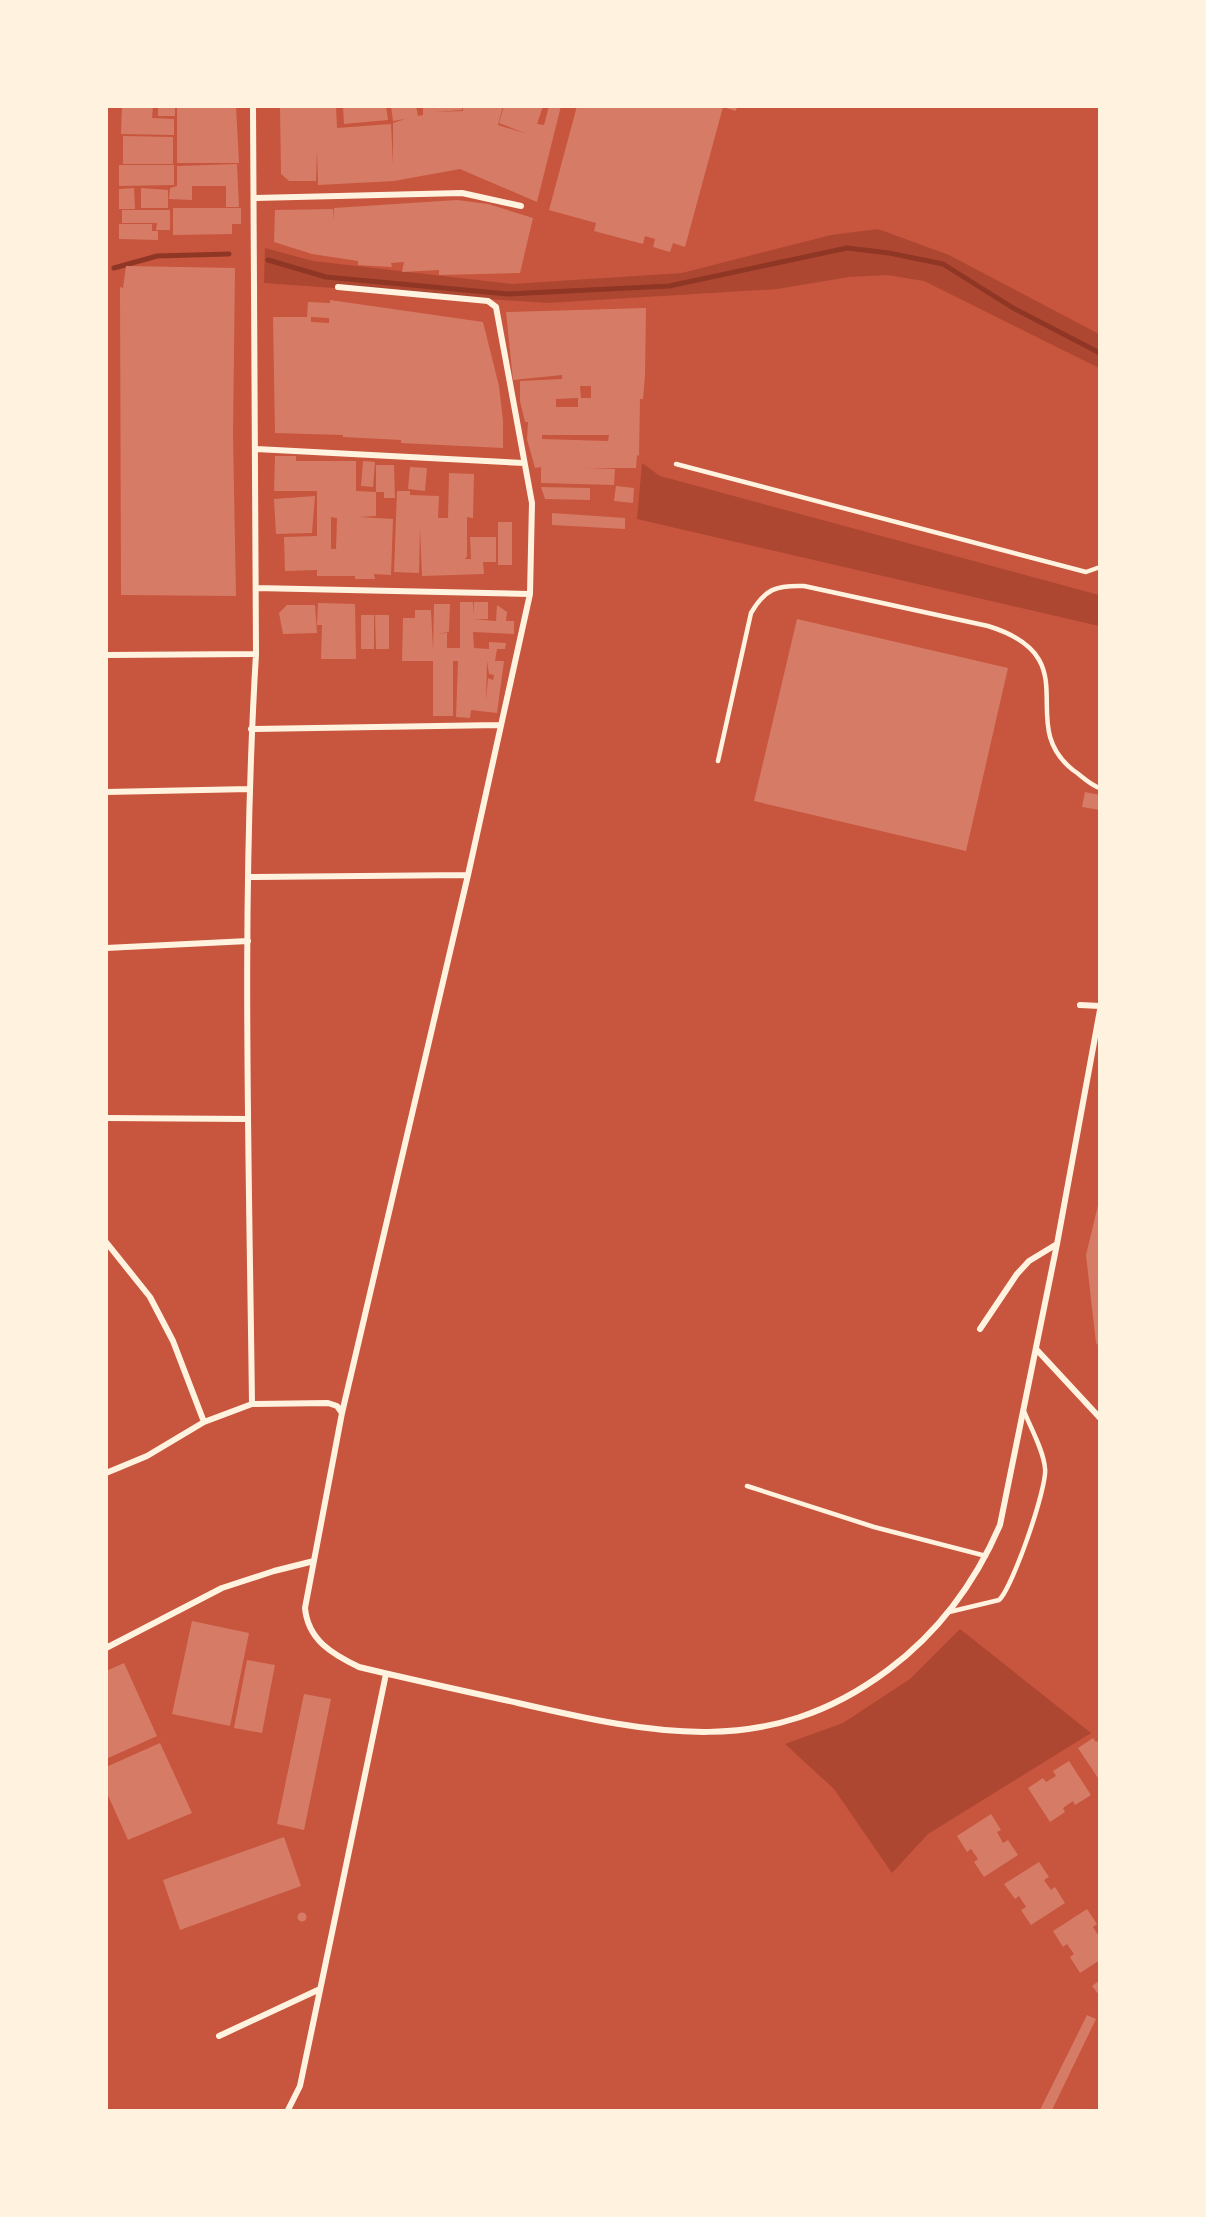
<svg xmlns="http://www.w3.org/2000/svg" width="1206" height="2217" viewBox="0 0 1206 2217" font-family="Overpass,sans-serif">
	<rect width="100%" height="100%" fill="#c8553d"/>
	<path fill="#ae4732" d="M878 229 949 255 1099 334V368L924 281 887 275 849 277 777 289 547 303 264 283 265 248 313 261 512 284 682 273 831 235Z
		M642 463 660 476 1099 595V626L637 519Z
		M960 1629 1091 1733 928 1834 892 1873 834 1789 785 1744 843 1723 910 1679Z"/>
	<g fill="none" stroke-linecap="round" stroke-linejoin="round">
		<path stroke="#8f3625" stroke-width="5" d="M268 260 326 277 508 294 669 286 847 248 889 253 943 264 1013 308 1100 353
			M114 268 157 256 229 254"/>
	</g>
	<path fill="#d67c66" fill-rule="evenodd" d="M122 106H153L152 118 174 119V135L121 134Z
		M158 106H175V116H158Z
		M177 106H236L239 163H177Z
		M280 106H336L337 128 391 124 393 165V123L405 119 393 121 391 106H416L418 116 423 115V106H462V110L434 112 463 111V106H503L498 125 527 134 499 123 504 106H543L537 124 544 125 549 106H561L537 202 460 169 394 181 318 185 317 149 316 181H289L281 174Z
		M343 106H386L388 120 344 124Z
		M577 106H737L736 111 723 107 685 247 673 243 670 252 653 247 655 239 645 236 643 244 594 231 596 223 549 210Z
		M123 136 173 137V164H123Z
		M237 164 239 207H226V186H192V200L169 199 170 188 177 186V166Z
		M119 165H174V185L119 186Z
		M134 188 135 209H119V189Z
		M141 188 168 190V208H141Z
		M457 200 488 204 533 218 520 273 439 275V270L402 272 404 262 391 263 392 267 358 265V261L312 254 274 242 275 210 333 209 334 220V208Z
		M173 208H241V224H232V234L173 235Z
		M122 210H170V230H156L157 223H122Z
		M119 224H152V231H158V240L119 239Z
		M126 266 235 268 233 434 236 596 121 595 120 287 123 288Z
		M330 300 483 322 499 386 503 421V448L401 443V440L343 437V435L275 433 273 317H307L308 302 330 303ZM311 317 329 318V323L311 322Z
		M646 308 645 375 643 399H640L639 456 637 455 636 468H586L615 469 614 485 541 483V467L535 468 527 439 528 422H525L520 401V381L562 379V375L513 380 506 312ZM580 386H591V398H581ZM578 398V407H556V399ZM542 435H609L608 441 542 439Z
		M275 456H296V461H356V491L376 492V516L359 517 393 519 391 575 374 574 375 579H355V576H317V570L285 571 284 537 317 536V491H274ZM331 517 337 518 336 549H331Z
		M363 461 375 462 373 487 361 486Z
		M376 465H394L395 498H384V492H376Z
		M410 467 427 468 425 491 408 489Z
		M449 473 474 474 473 518 467 517V556L465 559H471L470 537H496V562H483L484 574 422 576 420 528 419 573 394 572 397 491H410V495L439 496 438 518H448Z
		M616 486 634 488 633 503 614 501Z
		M541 487 590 488V500L545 499Z
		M315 496 312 533 276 534 274 499Z
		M552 513 625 518V529L552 525Z
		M498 522H512V565H498Z
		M460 602H473V615L474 602H488V619H473L496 621 497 605 507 612 506 621H514V634L473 632 474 648 489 649V642L506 643 505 649H497L495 661H504L497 713 471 710 470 718 456 717 458 661H453V716H433V661H402L403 618H415V610H431L433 650 434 604H450L449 632 436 634 447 633V648H460ZM487 661 489 674 494 675 493 680 488 678 486 700Z
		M318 603 355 604 356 659H321L322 625H317Z
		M287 605H315L317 633 283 634 279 613Z
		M361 615H374V649H361Z
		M375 615H389V649H376Z
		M797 619 1008 668 966 851 754 801Z
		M1085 792 1100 795V810L1082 807Z
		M1100 1197V1347L1096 1343 1086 1255Z
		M192 1621 249 1633 230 1726 172 1714Z
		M247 1660 275 1665 262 1733 234 1728Z
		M124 1663 157 1736 106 1759V1671Z
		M304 1694 331 1699 304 1830 277 1824Z
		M1093 1738 1096 1742 1100 1740V1781L1078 1748Z
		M160 1743 192 1813 128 1840 106 1791V1767Z
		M1069 1761 1091 1795 1075 1805 1073 1801 1063 1808 1065 1812 1050 1822 1028 1788 1043 1778 1046 1782 1056 1776 1053 1771Z
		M991 1814 1001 1830 997 1832 1003 1843 1008 1840 1018 1855 984 1877 974 1862 978 1859 971 1849 967 1852 957 1836Z
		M284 1837 301 1886 180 1930 163 1880Z
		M1039 1862 1049 1877 1044 1880 1051 1890 1055 1887 1065 1903 1031 1925 1021 1910 1026 1907 1019 1896 1015 1899 1004 1884Z
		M1087 1909 1097 1924 1093 1927 1100 1938V1960L1080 1973 1070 1957 1074 1954 1067 1944 1063 1947 1053 1931Z
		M297.5 1917a4.5 4.5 0 1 1 9 0a4.5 4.5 0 1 1-9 0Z
		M1100 1980V1996L1092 1986Z
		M1087 2015 1096 2019 1052 2110H1040Z"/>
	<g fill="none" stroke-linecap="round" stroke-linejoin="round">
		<path stroke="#fff3e0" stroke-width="4.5" d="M676 464 1086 572 1100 567
			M718 761 751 613C765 589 776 585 804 586L988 626C1091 658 1013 723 1073 770 1082 776 1090 785 1100 788
			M747 1486 874 1527 986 1556
			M949 1612 999 1600C1012 1589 1048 1486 1045 1468 1043 1449 1031 1429 1024 1411"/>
		<path stroke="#fff3e0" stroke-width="6" d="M255 198 462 193 521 206
			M338 287 488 301 496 307 532 503 530 594 468 875 342 1413 305 1608C308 1640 332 1654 359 1667 412 1680 465 1691 518 1703 653 1734 768 1760 888 1670 939 1632 975 1583 1000 1525L1057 1244 1100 1010
			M256 449 524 463
			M256 588 530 594
			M106 655 256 654
			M251 729 499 725
			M106 792 250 789
			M250 877 468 875
			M106 948 248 941
			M1080 1005 1100 1006
			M106 1118 248 1119
			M106 1242 150 1297 173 1341 204 1422
			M980 1329 1017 1274 1029 1261 1057 1244
			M1037 1350 1100 1418
			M252 1404C249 1154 241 903 256 654L253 106
			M106 1473 147 1456 204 1422 252 1404 328 1403 337 1406 342 1413
			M106 1648 222 1588 274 1571 314 1561
			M219 2036 320 1989
			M288 2110 300 2086 386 1674"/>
	</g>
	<rect width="1206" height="2217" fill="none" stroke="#fff3e0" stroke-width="216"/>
</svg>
